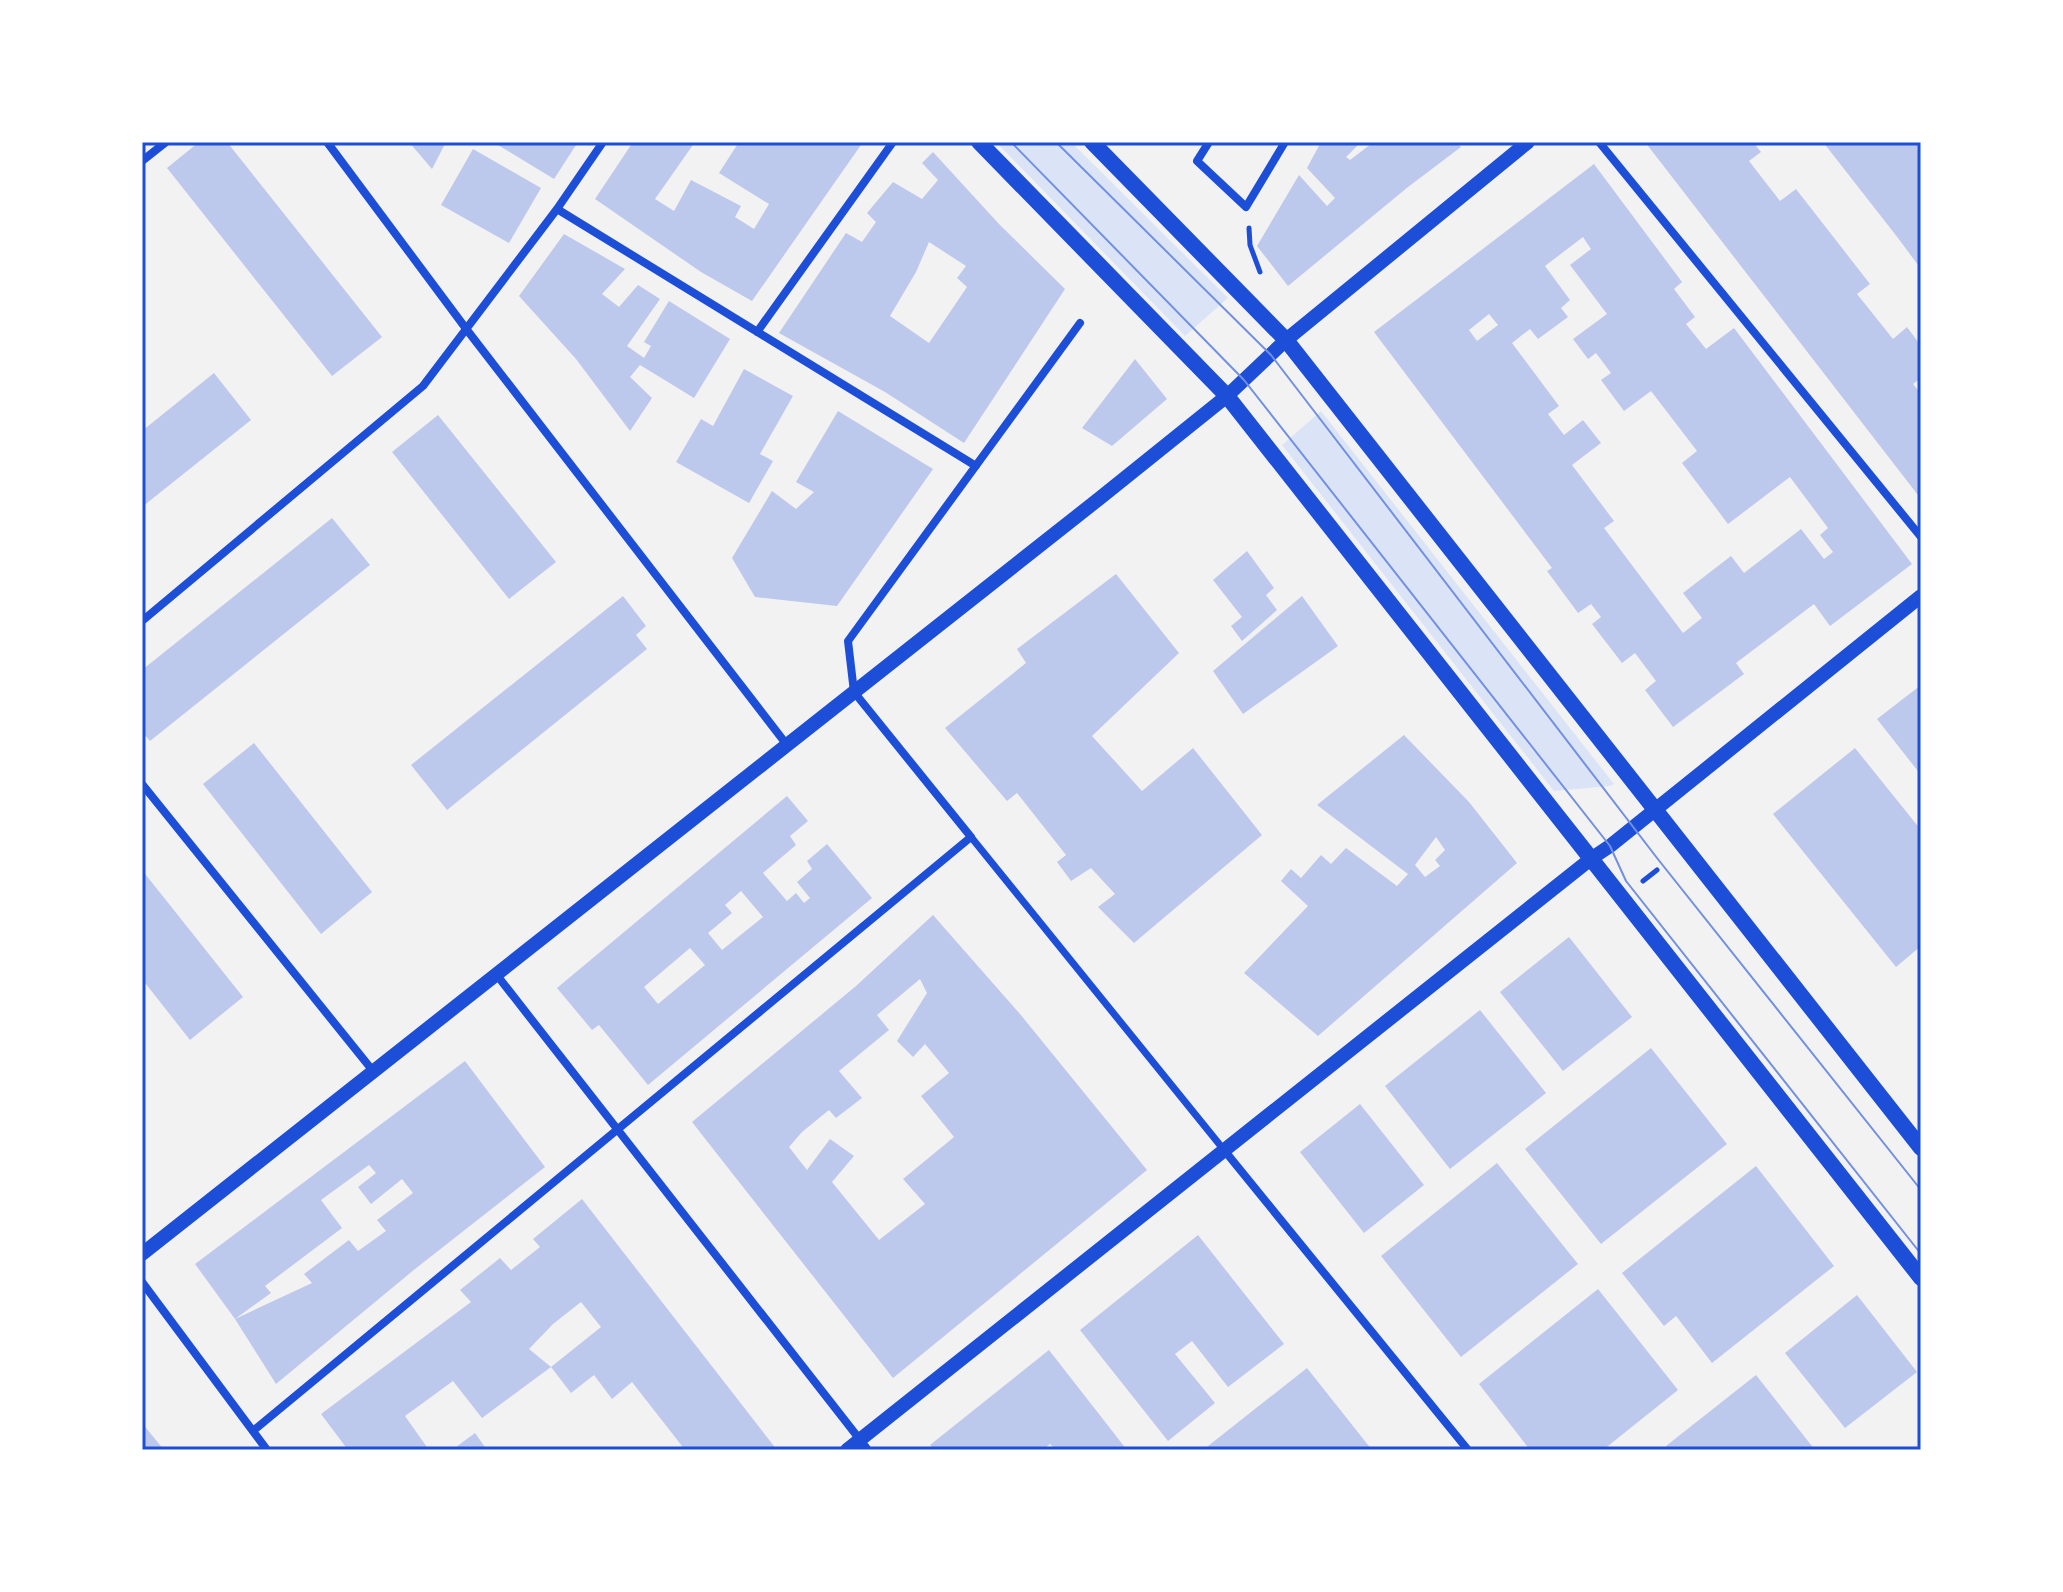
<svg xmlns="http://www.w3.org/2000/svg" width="2063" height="1592" viewBox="0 0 2063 1592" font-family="Georgia,serif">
	<rect width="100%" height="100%" fill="#f2f2f2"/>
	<path fill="#dbe4f7" d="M996 142H1071L1228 298 1185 336Z
		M1321 411 1614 784 1610 786 1554 791 1282 445Z"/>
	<path fill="#bdc9ec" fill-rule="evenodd" d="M199 142H227L382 337 332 376 167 168Z
		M409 142H446L432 169Z
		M493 142H578L554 179Z
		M633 142H695L655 199 674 211 691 180 741 206 735 217 754 229 769 204 719 173 739 142H863L752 301 701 272 595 199Z
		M1321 142H1361L1346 157 1350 160 1371 144 1369 142H1456L1461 147 1408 187 1288 286 1257 246 1299 175 1327 206 1335 198 1307 168Z
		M1645 142H1753L1761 152 1749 161 1780 201 1796 189 1870 284 1857 294 1893 339 1907 327 1921 346V378L1913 384 1921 394V499Z
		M1823 142H1921V269L1898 238Z
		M473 149 541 188 509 243 441 205Z
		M933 152 999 224 1065 289 964 443 885 392 779 333 846 233 862 242 876 222 867 213 893 182 922 199 938 180 922 163ZM929 242 966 266 957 278 967 287 929 343 890 316 916 272Z
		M1594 164 1682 282 1674 289 1695 317 1686 324 1706 349 1734 328 1912 564 1830 626 1814 604 1736 663 1744 674 1673 727 1645 690 1656 681 1635 653 1622 663 1592 624 1601 617 1591 604 1578 613 1547 571 1552 568 1374 332ZM1583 237 1591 249 1570 265 1607 314 1573 339 1588 359 1596 353 1611 373 1601 380 1624 411 1651 391 1697 451 1682 463 1728 524 1790 477 1828 528 1820 535 1833 552 1824 559 1801 529 1744 573 1731 556 1683 593 1702 618 1683 633 1604 528 1614 521 1572 465 1601 443 1583 420 1564 435 1548 414 1559 406 1512 343 1530 329 1538 339 1568 317 1561 308 1570 300 1545 266ZM1489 314 1498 325 1477 341 1469 330Z
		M564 234 625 269 602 294 619 307 638 285 660 299 627 346 644 358 651 346 644 342 669 301 730 339 694 398 640 365 630 377 652 398 630 431 576 359 519 296Z
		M1135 359 1167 399 1112 446 1082 428Z
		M744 369 793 396 760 454 773 461 749 503 676 462 701 419 713 426Z
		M214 373 251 420 142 507V431Z
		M838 411 933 469 837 606 755 597 732 558 772 491 796 509 814 492 796 482Z
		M438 415 556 562 509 599 392 452Z
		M332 518 370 565 150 741 142 732V670Z
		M1247 551 1274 588 1266 595 1277 610 1242 641 1231 626 1242 617 1213 580Z
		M1116 574 1179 653 1092 736 1142 791 1193 748 1262 835 1134 943 1098 907 1115 894 1091 868 1071 881 1057 862 1066 855 1017 793 1007 801 945 728 1026 663 1017 649Z
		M623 596 646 626 636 635 647 649 447 810 411 765Z
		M1302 596 1338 646 1243 714 1213 671Z
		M1921 685V775L1877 719Z
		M1404 735 1469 802 1517 863 1318 1036 1244 973 1308 906 1281 881 1291 869 1301 878 1321 855 1331 864 1346 848 1397 886 1408 874 1317 805ZM1436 837 1445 850 1435 860 1440 866 1425 877 1415 865Z
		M254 743 372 892 321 934 203 784Z
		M1855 748 1921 830V946L1896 967 1773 814Z
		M787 796 808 821 790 836 796 845 763 873 787 901 796 893 804 903 810 898 797 882 812 869 807 861 827 844 872 898 648 1085 599 1025 592 1030 557 988ZM741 891 763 917 722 950 708 933 732 913 725 905ZM690 948 705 965 658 1004 644 987Z
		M142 870 243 997 190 1040 142 979Z
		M933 915 1020 1014 1147 1170 893 1378 692 1122 856 986ZM920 979 927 993 897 1041 913 1057 925 1044 949 1073 921 1096 954 1137 903 1179 925 1204 879 1240 832 1182 854 1156 830 1139 807 1170 789 1147 802 1132 829 1110 836 1118 862 1098 839 1071 889 1030 877 1015Z
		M1569 937 1632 1017 1563 1071 1500 992Z
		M1480 1010 1546 1093 1450 1169 1385 1086Z
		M1651 1048 1727 1144 1601 1244 1525 1149Z
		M465 1061 545 1167 415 1269 276 1384 235 1319 195 1264ZM369 1165 376 1173 358 1187 371 1204 402 1179 413 1193 377 1220 386 1231 358 1251 349 1240 304 1274 312 1283 235 1319 271 1293 265 1286 342 1228 321 1200Z
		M1360 1104 1424 1185 1364 1233 1300 1152Z
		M1497 1163 1578 1264 1461 1357 1381 1256Z
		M1756 1166 1834 1266 1712 1363 1676 1316 1664 1326 1622 1273Z
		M582 1199 777 1450H677L682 1446 632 1382 612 1399 594 1375 571 1393 551 1367 482 1418 453 1381 405 1416 429 1450H348L321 1414 471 1302 460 1290 500 1258 511 1270 540 1247 533 1239ZM581 1302 601 1327 551 1367 529 1349 553 1324Z
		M1198 1235 1284 1344 1228 1387 1192 1341 1175 1354 1215 1403 1168 1441 1080 1330Z
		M1598 1289 1678 1390 1603 1450H1530L1479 1384Z
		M1857 1295 1917 1372 1845 1428 1785 1353Z
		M1049 1350 1127 1450H1056L1050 1444 1042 1450H934L930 1445Z
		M1307 1368 1372 1450H1203Z
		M1756 1375 1815 1450H1670L1666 1446Z
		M142 1423 164 1450H142Z
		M475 1433 487 1450H452Z"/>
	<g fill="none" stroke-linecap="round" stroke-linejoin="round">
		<path stroke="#1d4ed8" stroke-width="5" d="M1249 228 1250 245 1260 272
			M1643 881 1657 870"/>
		<path stroke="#1d4ed8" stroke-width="7" d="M971 837 1224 1150"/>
		<path stroke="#1d4ed8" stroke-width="8" d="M327 142 467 330 787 745
			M1209 142 1197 161 1246 207 1285 142
			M1599 142 1921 537
			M142 161 166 142
			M557 209 976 466
			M757 332 893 142
			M142 621 423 386 557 209 603 142
			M142 784 373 1071
			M496 974 868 1450
			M1224 1150 1468 1450
			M142 1282 267 1450
			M253 1431 971 837 854 692 848 641 1080 323"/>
		<path stroke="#1d4ed8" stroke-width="14" d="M142 1254 1100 498 1227 396 1286 340 1528 142
			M847 1450 1592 858 1610 846 1921 596"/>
		<path stroke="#1d4ed8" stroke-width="16" d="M979 142 1227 396 1921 1278
			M1092 142 1286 340 1921 1148"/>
		<path stroke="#7290e2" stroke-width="2" d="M1011 142 1244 380 1610 846 1626 881 1921 1254
			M1056 142 1271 355 1657 858 1921 1190"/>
	</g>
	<rect width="2063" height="1592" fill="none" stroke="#ffffff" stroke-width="288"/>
	<rect x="144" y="144" width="1775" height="1304" fill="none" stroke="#1d4ed8" stroke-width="3"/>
</svg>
